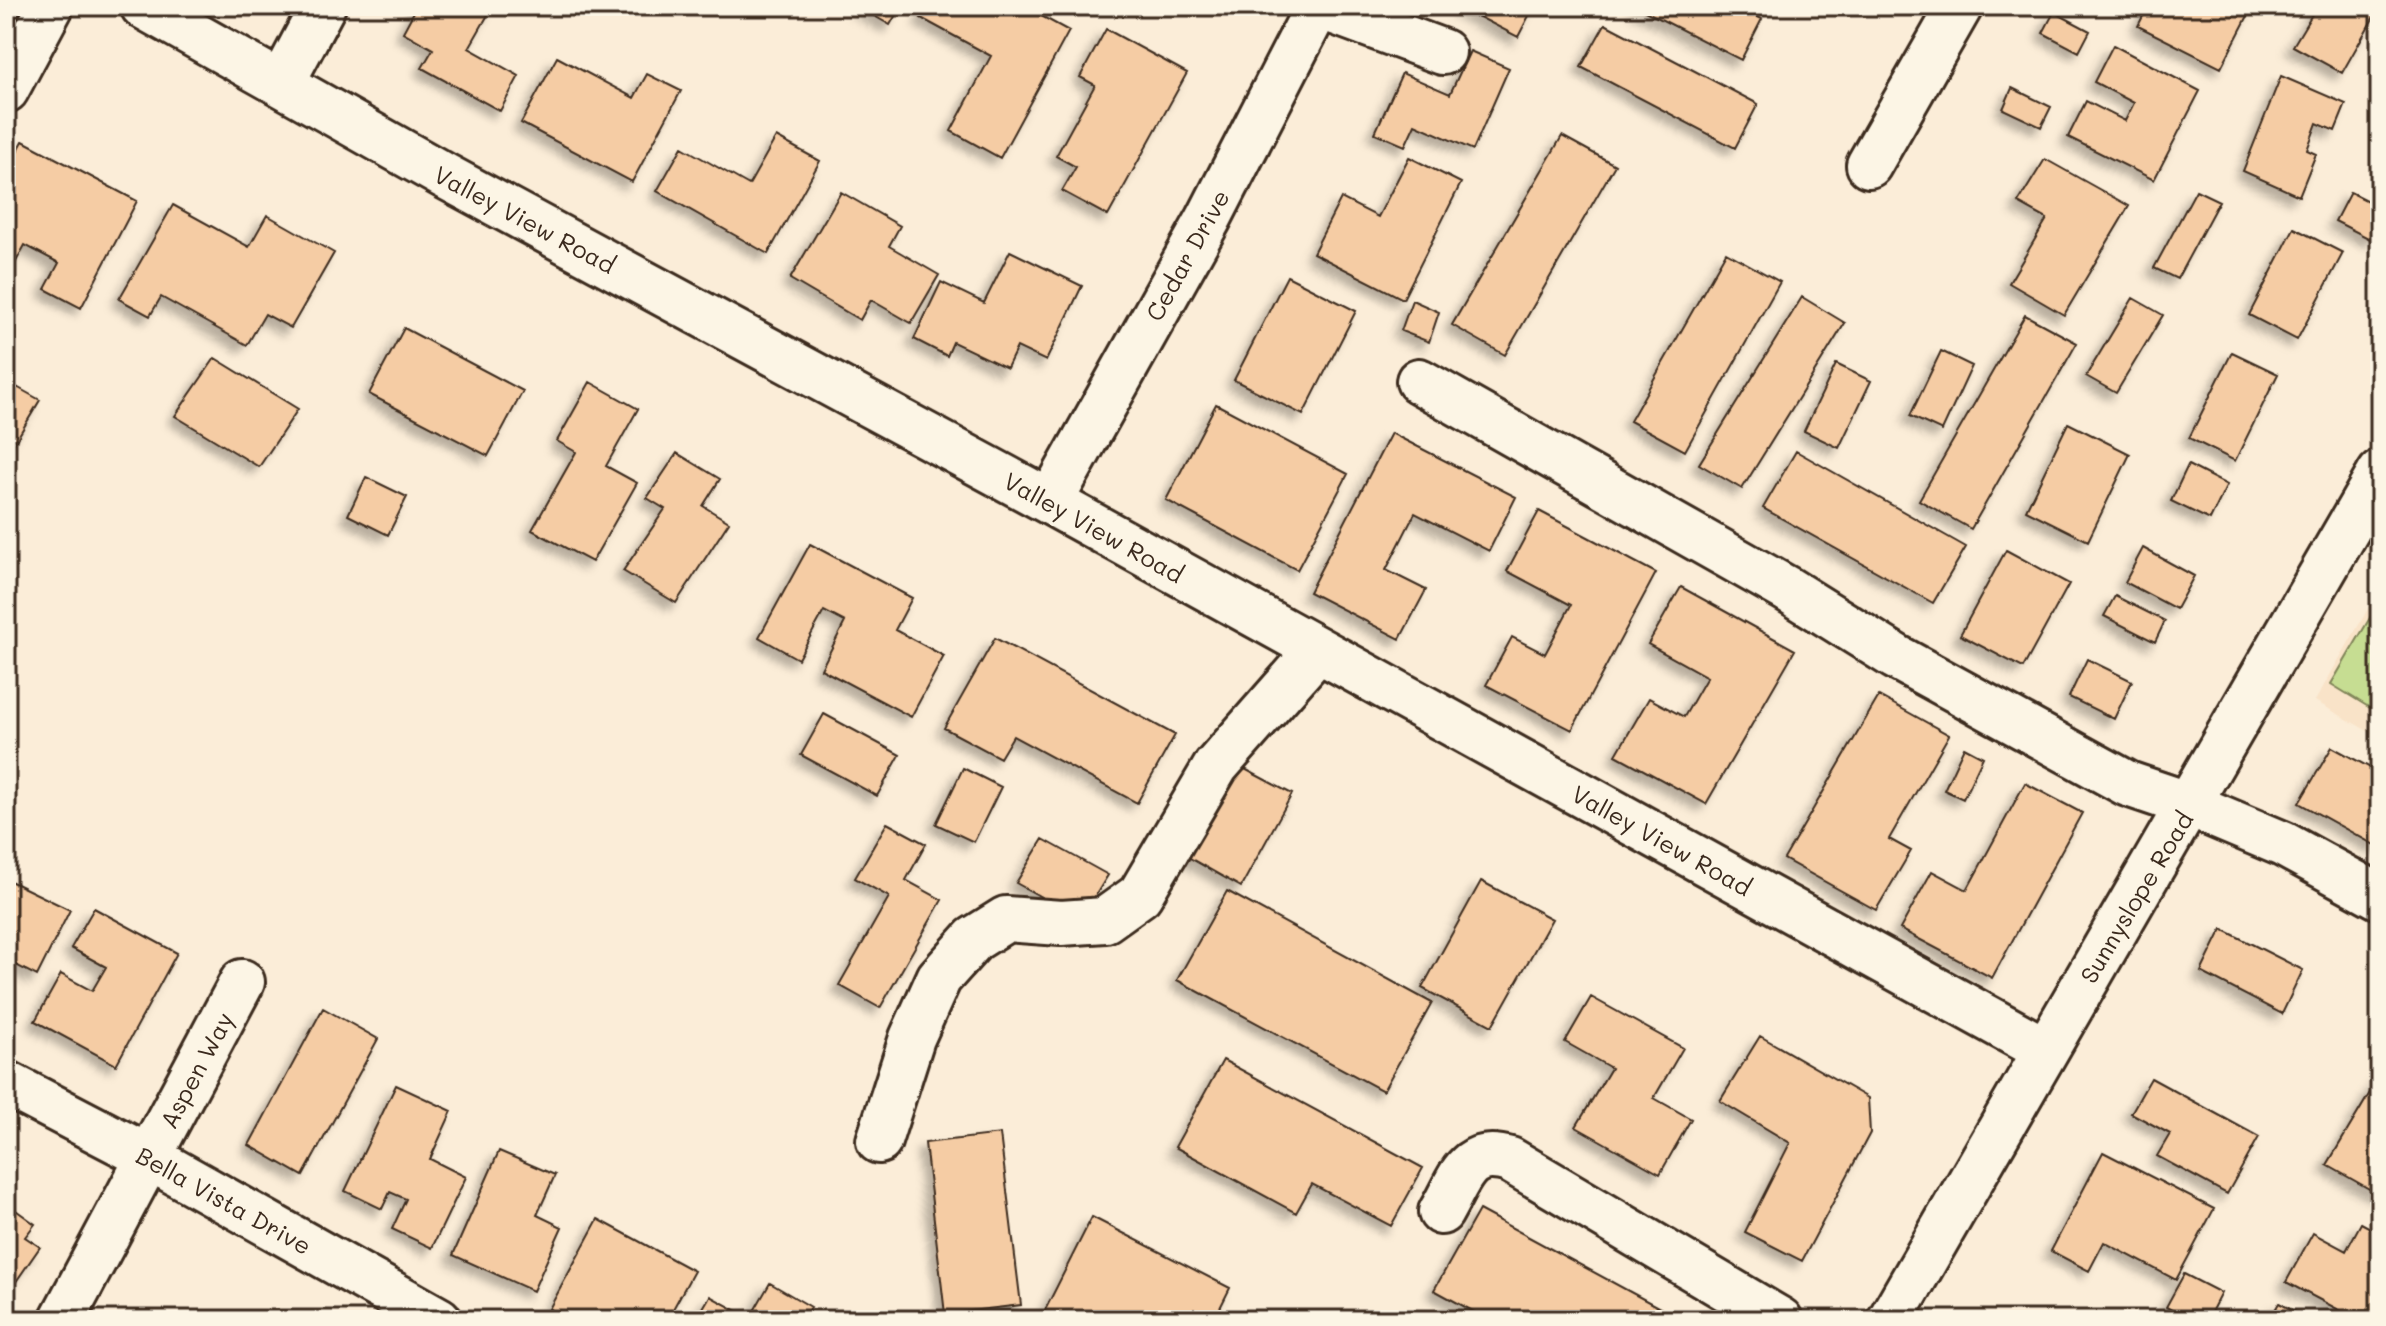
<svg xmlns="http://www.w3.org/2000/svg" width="2386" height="1326" viewBox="0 0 2386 1326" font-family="Mali,sans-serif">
	<defs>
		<filter id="shadow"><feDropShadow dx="-7" dy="7" stdDeviation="4" flood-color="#0004"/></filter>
	</defs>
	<rect width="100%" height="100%" fill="#fbedd8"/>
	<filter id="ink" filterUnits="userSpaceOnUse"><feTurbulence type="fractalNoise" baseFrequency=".0125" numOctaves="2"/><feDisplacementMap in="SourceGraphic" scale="16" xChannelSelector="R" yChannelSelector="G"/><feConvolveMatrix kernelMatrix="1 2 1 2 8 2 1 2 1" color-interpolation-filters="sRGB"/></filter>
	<g filter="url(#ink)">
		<path fill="#f9e3c8" d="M2380 588V738L2315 701Z"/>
		<path fill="#c6dd92" stroke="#808458" stroke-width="2" d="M2380 601V714L2331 684Z"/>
		<path fill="#f5cca4" stroke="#3b2a1e" stroke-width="2" filter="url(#shadow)" d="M417 6H493L469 48 519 76 500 111 422 68 433 49 403 32Z
			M857 6H901L890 25Z
			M928 6H1023L1069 31 1000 158 951 131 991 56 921 18Z
			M1458 6H1534L1518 37Z
			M1635 6H1735L1762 19 1741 60Z
			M2148 6H2253L2221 68 2138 26Z
			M2317 6H2380L2342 73 2293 46Z
			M2054 12 2090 31 2079 52 2043 33Z
			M1605 24 1758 104 1735 148 1581 67Z
			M1106 29 1187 73 1108 216 1062 191 1076 167 1056 156 1095 85 1080 77Z
			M2113 45 2200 91 2154 180 2068 137 2086 101 2125 121 2134 103 2094 82Z
			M1470 51 1509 68 1473 150 1415 124 1405 146 1375 133 1402 73 1450 94Z
			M557 57 634 98 647 74 681 91 632 182 521 123Z
			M2281 76 2346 104 2335 131 2317 123 2307 150 2316 154 2299 196 2243 171Z
			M2012 88 2051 107 2041 127 2003 109Z
			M1562 136 1615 165 1505 355 1452 325Z
			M776 137 820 161 768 254 657 191 682 147 749 185Z
			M23 141 137 201 81 308 45 289 59 263 25 245 6 280V173Z
			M1409 157 1461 183 1403 299 1313 253 1341 198 1378 217Z
			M2045 159 2129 206 2064 315 2009 283 2047 219 2018 203Z
			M2196 190 2219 201 2177 279 2154 268Z
			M841 192 900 226 889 246 939 275 911 323 871 300 860 320 790 279Z
			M2350 192 2380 207V226L2372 240 2335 221Z
			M173 205 249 247 267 215 334 253 291 328 265 314 247 345 161 297 150 316 119 299Z
			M2294 228 2343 253 2297 340 2249 315Z
			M1010 251 1082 286 1046 361 1017 347 1007 368 953 342 947 356 914 339 941 282 984 303Z
			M1726 252 1780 282 1685 451 1630 421Z
			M1287 276 1356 311 1303 415 1234 380Z
			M1802 297 1845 323 1742 489 1699 464Z
			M2133 298 2163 315 2116 393 2086 376Z
			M1412 300 1439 312 1429 342 1401 331Z
			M2025 315 2077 343 1971 529 1919 500Z
			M404 328 523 391 488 456 369 394Z
			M1941 351 1972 366 1942 431 1910 416Z
			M2232 352 2278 374 2235 461 2189 438Z
			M215 358 298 409 259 467 175 416Z
			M1836 364 1871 381 1839 448 1804 431Z
			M6 381 40 400 6 457Z
			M590 382 638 409 606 466 637 483 592 562 532 530 576 452 557 441Z
			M1216 404 1348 474 1297 570 1166 500Z
			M2068 423 2130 454 2088 541 2026 510Z
			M1391 433 1516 497 1489 551 1415 513 1386 570 1426 590 1400 639 1309 592Z
			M1796 451 1966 547 1933 603 1763 508Z
			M677 453 720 479 703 506 729 522 676 603 623 571 665 509 647 498Z
			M2188 465 2227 485 2210 520 2171 501Z
			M366 477 407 497 388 535 348 515Z
			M1539 511 1656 573 1572 730 1486 685 1512 637 1545 654 1571 605 1507 571Z
			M810 544 912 598 895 630 944 656 911 717 821 669 845 622 824 611 798 659 759 637Z
			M2143 548 2194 576 2176 609 2125 582Z
			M2006 550 2069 584 2023 668 1960 635Z
			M1681 587 1795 650 1706 804 1616 755 1649 698 1684 717 1707 677 1648 644Z
			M2115 596 2165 621 2155 642 2104 616Z
			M995 638 1175 735 1137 803 1013 736 1000 758 944 728Z
			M2087 659 2132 681 2114 719 2069 697Z
			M1879 696 1949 735 1889 839 1911 851 1876 910 1784 859Z
			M824 714 900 755 877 796 801 755Z
			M1964 747 1983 757 1963 799 1944 790Z
			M2332 747 2380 773V848L2299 803Z
			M1241 767 1292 794 1241 887 1181 853Z
			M963 768 1001 787 974 842 936 824Z
			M2025 783 2082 813 1992 978 1900 929 1932 871 1967 890Z
			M887 823 926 844 906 880 942 900 880 1008 839 985 889 897 855 878Z
			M1043 839 1108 875 1081 919 1016 883Z
			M6 879 70 910 37 976 6 960Z
			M1481 881 1552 919 1492 1026 1422 988Z
			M1227 891 1432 1003 1383 1091 1177 980Z
			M94 908 177 953 116 1065 35 1021 61 974 92 991 106 967 71 948Z
			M2222 929 2303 970 2282 1014 2201 972Z
			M1591 997 1683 1048 1654 1098 1691 1119 1660 1174 1576 1127 1611 1068 1565 1042Z
			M323 1008 378 1039 303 1176 249 1145Z
			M1760 1036 1868 1098 1870 1133 1802 1261 1745 1232 1790 1143 1720 1101Z
			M1223 1060 1423 1168 1391 1226 1312 1184 1296 1213 1175 1147Z
			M2380 1076V1195L2327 1165Z
			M2151 1078 2259 1137 2227 1194 2157 1156 2170 1134 2131 1113Z
			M396 1085 452 1111 430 1159 466 1177 432 1248 392 1229 406 1199 390 1192 382 1209 345 1191Z
			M1000 1134 1021 1305 945 1314 925 1143Z
			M499 1151 555 1175 537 1215 562 1227 533 1291 453 1255Z
			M2103 1152 2214 1209 2176 1280 2104 1242 2089 1271 2051 1251Z
			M6 1203 35 1224 25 1237 40 1247 6 1296Z
			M1479 1210 1682 1320H1489L1434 1290Z
			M1092 1217 1230 1288 1214 1320H1040Z
			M598 1219 694 1271 667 1320H570L549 1309Z
			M2361 1223 2380 1233V1320H2358L2286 1282 2313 1233 2346 1251Z
			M2184 1274 2221 1293 2207 1320H2191L2166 1307Z
			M770 1283 811 1307 803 1320H696L710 1296 750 1318Z
			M2279 1303 2311 1320H2269Z"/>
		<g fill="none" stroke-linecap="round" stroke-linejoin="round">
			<g stroke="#3b2a1e" stroke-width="50">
				<path id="minor" d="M143 6 445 176 1050 502 2045 1050
					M1319 6 1443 52
					M282 83 323 6
					M6 90 51 6
					M1869 165 1960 6
					M1419 381 1787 589 1896 657 2128 784 2190 805 2283 844 2380 897
					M1050 502 1208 220 1318 6
					M6 1083 150 1158 439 1320
					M879 1141 912 1038 939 978 974 939 1006 919 1061 923 1105 920 1140 895 1216 766 1317 651
					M1441 1212C1461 1178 1465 1147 1510 1160L1780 1320
					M62 1320 242 982
					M1890 1320 2380 473"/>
			</g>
			<use href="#minor" stroke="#fcf5e5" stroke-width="44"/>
		</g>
	</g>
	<g text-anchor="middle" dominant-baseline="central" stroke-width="7" stroke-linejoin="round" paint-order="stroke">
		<g font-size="24" fill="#3b2a1e" stroke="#fcf5e5">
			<text transform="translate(525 219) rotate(28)">Valley View Road</text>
			<text transform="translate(1187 255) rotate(-61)">Cedar Drive</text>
			<text transform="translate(1094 527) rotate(29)">Valley View Road</text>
			<text transform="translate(1662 840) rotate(29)">Valley View Road</text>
			<text transform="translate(2136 897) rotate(-59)">Sunnyslope Road</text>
			<text transform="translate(196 1070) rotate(-62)">Aspen Way</text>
			<text transform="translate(224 1200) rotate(29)">Bella Vista Drive</text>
		</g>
	</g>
	<rect width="2386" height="1326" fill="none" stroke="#fcf5e5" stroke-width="32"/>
	<rect x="16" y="16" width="2354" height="1294" fill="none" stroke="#3b2a1e" stroke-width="3" filter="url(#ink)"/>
</svg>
